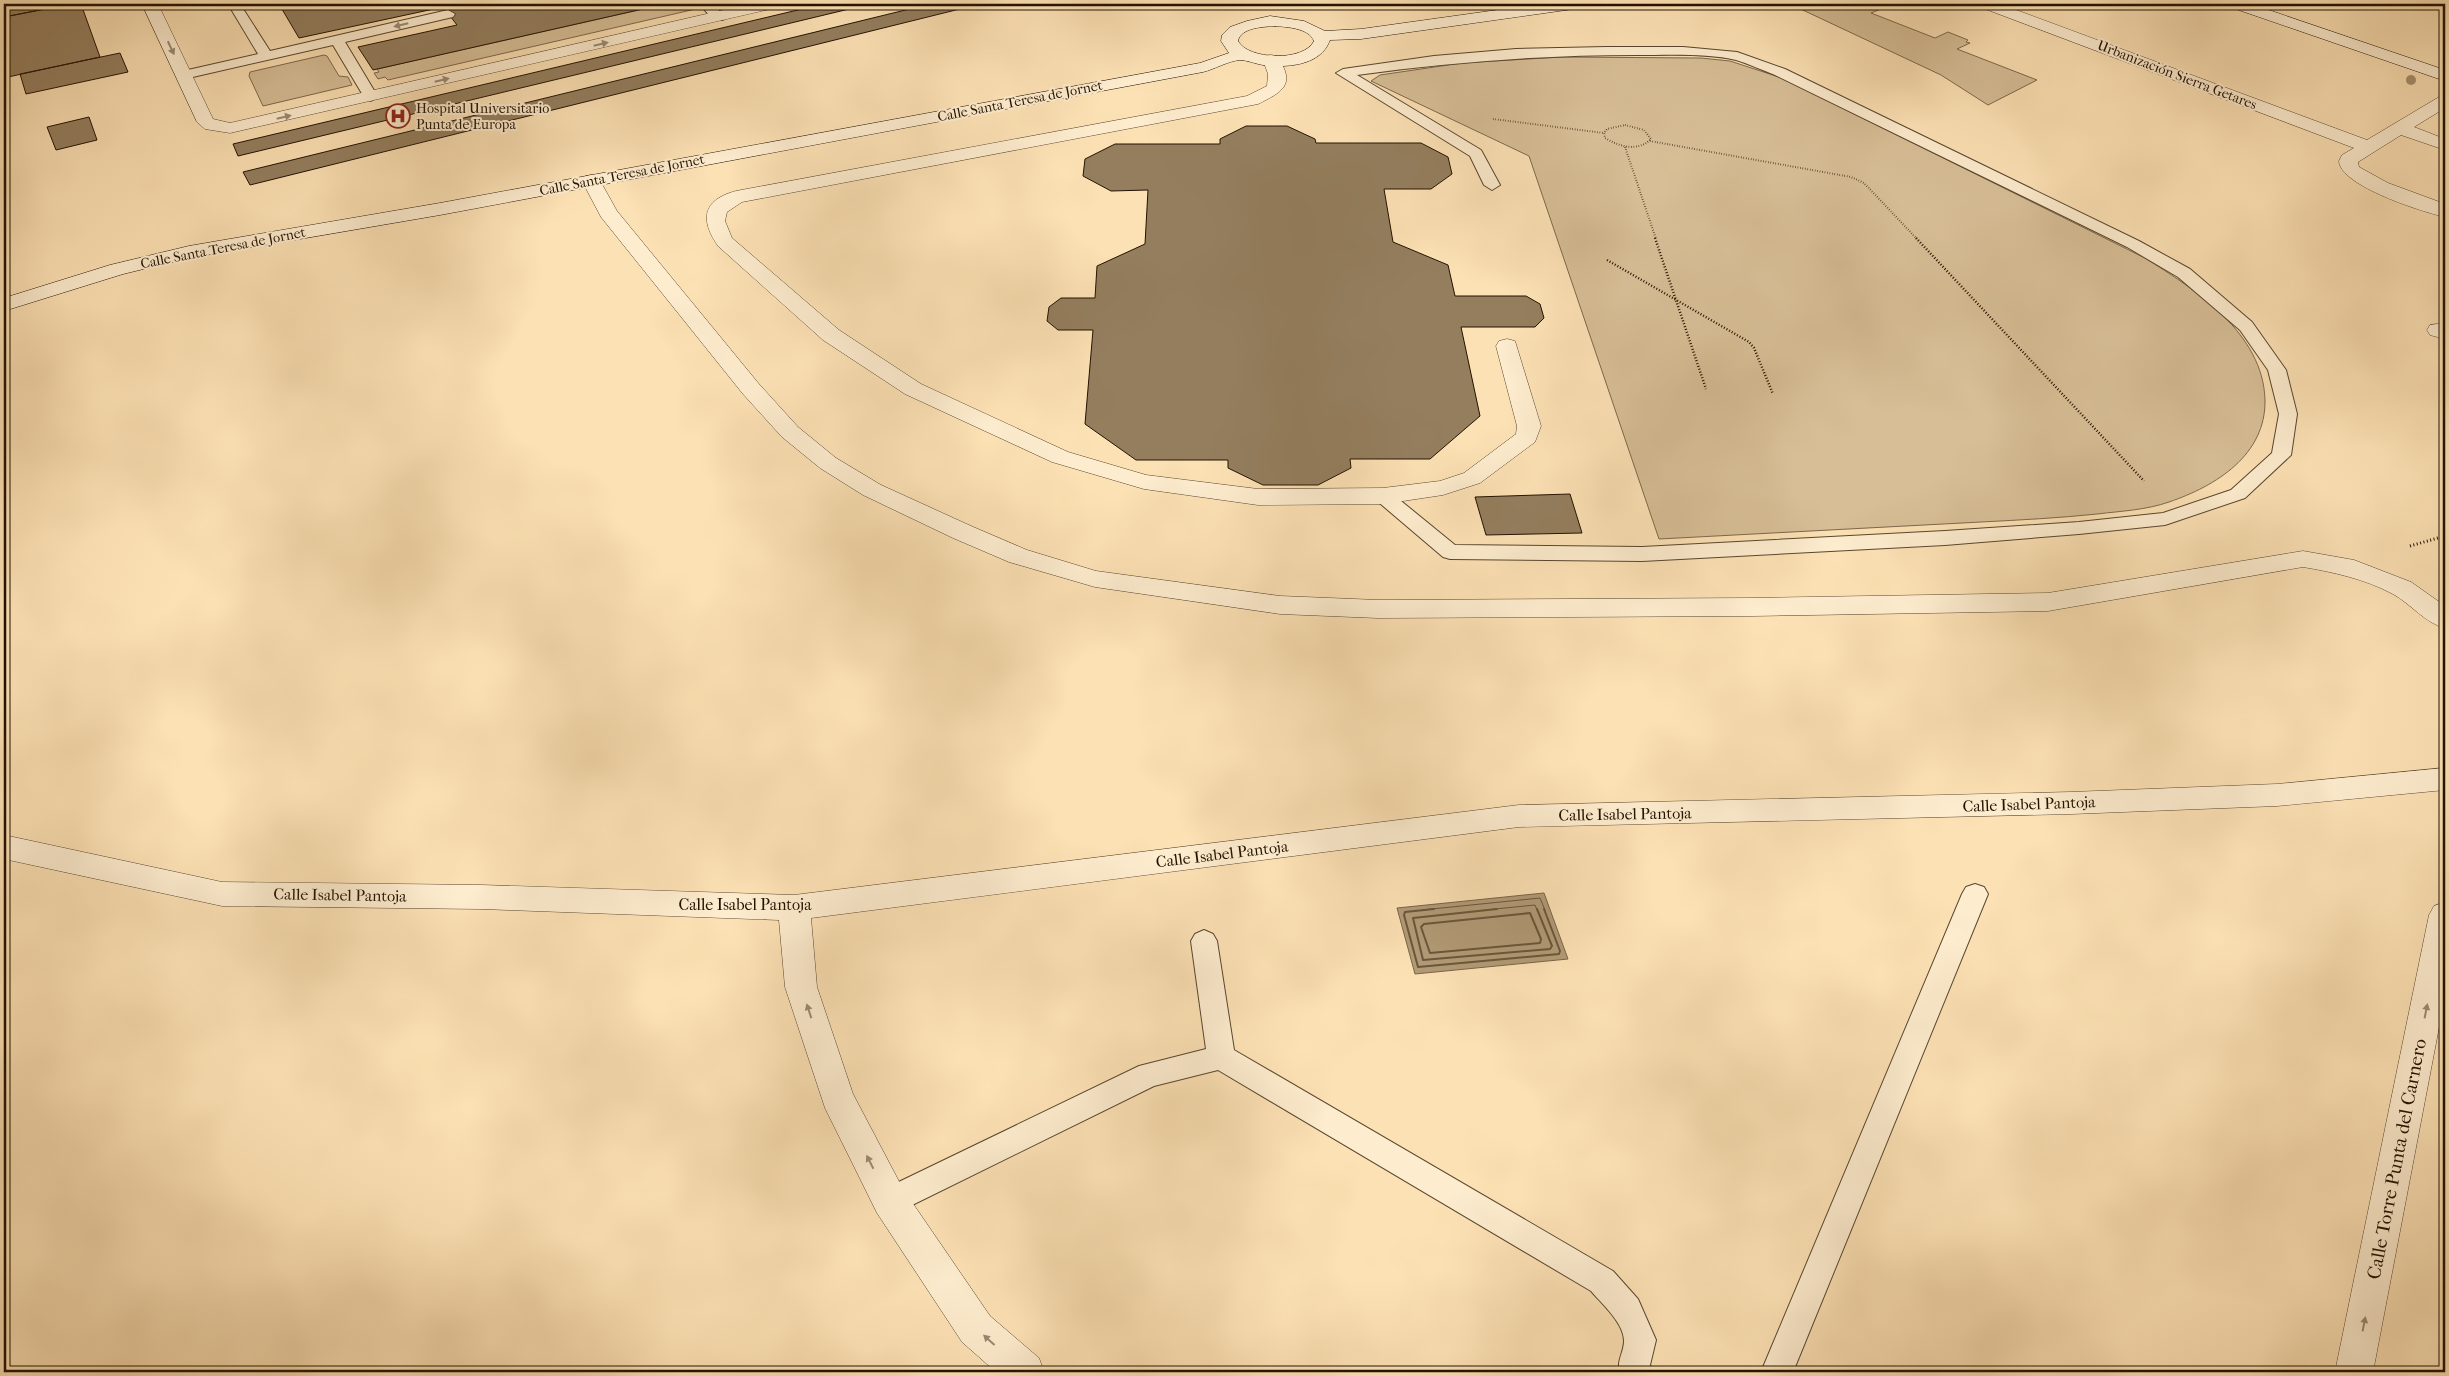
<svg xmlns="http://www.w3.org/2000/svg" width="2449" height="1376" viewBox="0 0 2449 1376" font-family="'IM FELL French Canon',serif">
	<rect width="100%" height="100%" fill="#fce1b4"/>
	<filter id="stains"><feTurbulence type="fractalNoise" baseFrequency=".004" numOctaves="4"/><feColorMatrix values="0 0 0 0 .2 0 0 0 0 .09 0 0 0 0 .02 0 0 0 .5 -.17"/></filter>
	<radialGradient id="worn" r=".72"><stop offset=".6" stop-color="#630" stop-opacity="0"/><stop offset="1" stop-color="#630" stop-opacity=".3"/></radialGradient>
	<path fill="#d7be96" stroke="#7d684c" d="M665 4H696L700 8 388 80 385 77 378 79 374 73 379 72 377 69Z
		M1790 4H1874L1881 9 1871 13 1935 38 1948 32 1968 40 1966 42 1970 43 1957 49 2037 80 1988 105 1941 75Z
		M324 55 327 56 339 76 348 77 352 85 263 106 249 76 250 72Z
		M1561 57 1701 58 1730 61 1782 78 2145 258C2196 290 2263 333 2265 400 2266 455 2216 486 2169 502 2146 510 2122 511 2097 514 2059 518 2020 520 1981 522 1874 528 1766 533 1659 539L1529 156 1371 81 1380 75 1462 63Z"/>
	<path fill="#b29b77" stroke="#796448" d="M1544 893 1568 959 1415 974 1397 908Z"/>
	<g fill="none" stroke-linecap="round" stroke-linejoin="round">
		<path stroke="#6a563c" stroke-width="1" d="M1422 910 1540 898 1545 910
			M1485 910 1535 905 1537 910"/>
		<path stroke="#6a563c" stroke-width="2" d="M1434 909 1405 912 1404 915 1418 967 1559 954 1560 951 1544 909
			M1497 909 1413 918 1423 960 1550 949 1552 946 1537 909
			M1530 913 1541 939 1540 943 1430 953 1421 927 1424 924Z"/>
	</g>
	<path fill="#947e5e" stroke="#231201" d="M4 4H71L4 17Z
		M71 4H81L100 57 8 77 4 61V17Z
		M279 4H665L373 70 358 47 457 25 443 7 299 38Z
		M823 4H870L238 156 233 144Z
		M930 4H969L972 6 250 185 243 172Z
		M120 53 128 72 26 94 20 74Z
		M89 117 97 140 56 150 47 127Z
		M1246 126H1287L1315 139 1316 143H1421L1448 157 1452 174 1431 189H1384L1393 242 1448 265 1455 296H1526L1540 304 1544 318 1535 327H1461L1480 416 1430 459H1350L1351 468 1318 485H1263L1228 468V460H1136L1085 424 1093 330H1058L1047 321 1049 307 1061 298H1095L1097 266 1145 244 1148 190 1111 191 1083 176 1085 159 1115 144H1220V139Z
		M1570 494 1582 533 1486 535 1475 497Z"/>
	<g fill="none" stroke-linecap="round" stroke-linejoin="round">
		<g stroke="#59462e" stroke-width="2">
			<path id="lane" d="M228 4H240L270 51 448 10 455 14 453 17 345 42 378 97 371 101 364 97 333 45 184 79 179 78 177 75 179 72 258 54Z
				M700 4H713L725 17 723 20H713Z
				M1606 47H1683L1737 52 1785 69 2139 241 2190 269 2252 322 2286 370 2297 414 2291 455 2245 498 2165 525 2079 534 1945 545 1642 561 1450 559 1443 557 1376 500 1373 496 1376 492 1383 490 1390 492 1455 545 1642 547 1945 531 2079 522 2163 513 2231 490 2272 453 2279 414 2268 370 2240 330 2178 277 2127 247 1775 75C1762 70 1749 64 1736 60 1708 53 1667 55 1637 55 1543 55 1450 62 1357 75L1481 150 1500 185 1492 190 1484 185 1470 156 1336 73 1343 69 1434 56 1516 49Z
				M1975 884 1984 887 1988 894 1793 1372H1761L1962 894 1966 887Z
				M1204 930 1213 934 1217 941 1234 1050 1613 1271 1638 1299 1656 1340 1650 1365 1653 1372H1620C1616 1362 1624 1352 1624 1341 1624 1323 1602 1304 1591 1291L1218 1070 1154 1086 900 1211 890 1215 880 1211 875 1201 880 1191 1139 1066 1206 1049 1191 941 1195 934Z"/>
		</g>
		<g stroke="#59462e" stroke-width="1">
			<path id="street" d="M142 4H158L213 119 230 123 750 4H778L770 9 230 133 205 129 197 122Z
				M1978 4H2000L2367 140 2439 97 2445 96V108L2414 127 2445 139V150L2401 135 2358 162 2359 167 2388 183 2445 204V217C2423 212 2340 186 2339 161L2342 155 2354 148 1980 7Z
				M1271 55 1277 56C1297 85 1282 92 1258 104L742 202 727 212 725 221 732 238 839 330 921 384 1068 452 1146 475 1258 489 1383 488 1440 481 1464 473 1516 434 1517 426 1496 346 1499 341 1507 339 1515 341 1541 426 1535 442 1480 483 1443 495 1383 504 1258 505 1144 489 1052 462 905 394 823 340 718 246C700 220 702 200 736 191L1247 96 1267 86 1268 74 1263 60 1265 56Z
				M591 175 598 177 617 211 759 384 798 427 836 458 881 485 971 526 1027 550 1096 571 1280 596 1378 600 1752 598 2048 593 2303 551 2354 560 2411 582 2445 606V628C2425 623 2411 604 2393 594 2365 579 2333 572 2303 567L2048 611 1752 616 1378 618 1280 614 1095 587 1009 562 953 538 863 495 820 468 782 437 743 394 601 217 582 181 584 177Z
				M2438 324 2445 325V339L2430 335 2427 330 2430 325Z
				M2445 768V790L2277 806 2071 814 1519 827 811 918 817 987 853 1094 903 1189 990 1316 1039 1358 1044 1372H996L962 1342 877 1213 825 1108 785 987 779 920 481 909 222 906 4 859V835L222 882 481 885 794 895 1519 805 2071 792 2277 784Z
				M2445 902V996L2373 1372H2335L2429 915 2434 906Z"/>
		</g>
		<g stroke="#231201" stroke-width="1">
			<path id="secondary" d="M1541 4H1581L1573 9 1361 39 1330 40C1321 66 1286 68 1263 65 1256 64 1247 60 1240 60 1228 61 1215 69 1203 72L440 215 189 258 123 274 4 311V298L110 265 189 246 440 203 1200 63 1229 53 1221 41 1222 35 1230 27 1247 21 1270 16 1304 21 1325 31 1361 29ZM1275 26C1287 27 1309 28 1314 41 1304 62 1248 60 1238 41 1241 27 1264 27 1275 26Z
				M2228 4H2251L2445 70V81L2230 7Z"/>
		</g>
		<path stroke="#231201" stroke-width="2" stroke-dasharray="0.5 2" stroke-linecap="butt" d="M1493 119 1604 133
			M1625 125 1644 130 1651 139C1638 152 1620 147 1605 138L1604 133 1607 129Z
			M1650 141 1851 177 1864 183 1917 239
			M1625 147 1656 239"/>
		<path stroke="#231201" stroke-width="2.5" stroke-dasharray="1 2" stroke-linecap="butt" d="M1655 238 1706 389
			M1916 238 2144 481
			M1607 260 1749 342 1754 348 1773 394
			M2440 537 2445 536"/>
		<path stroke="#231201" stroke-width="3" stroke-dasharray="1 2.5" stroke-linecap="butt" d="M2410 546 2445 536"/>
		<use href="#lane" fill="#fdecce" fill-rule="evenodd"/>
		<use href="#street" fill="#fdecce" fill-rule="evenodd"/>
		<use href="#secondary" fill="#fdecce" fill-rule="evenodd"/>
	</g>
	<circle fill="#a7906e" cx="2411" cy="80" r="5"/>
	<defs><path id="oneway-solid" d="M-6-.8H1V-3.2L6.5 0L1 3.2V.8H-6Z" transform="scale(1.25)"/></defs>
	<g fill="#9b8a72">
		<use href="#oneway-solid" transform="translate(401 25) rotate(167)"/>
		<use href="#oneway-solid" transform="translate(601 44) rotate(-13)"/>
		<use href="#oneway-solid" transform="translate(171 48) rotate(65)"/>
		<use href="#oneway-solid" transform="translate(442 80) rotate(-13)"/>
		<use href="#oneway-solid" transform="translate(284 117) rotate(-13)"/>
		<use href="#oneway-solid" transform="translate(809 1011) rotate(-108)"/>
		<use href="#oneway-solid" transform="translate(2426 1011) rotate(-79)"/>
		<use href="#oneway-solid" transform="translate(870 1162) rotate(-117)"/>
		<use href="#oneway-solid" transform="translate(2364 1324) rotate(-79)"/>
		<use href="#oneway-solid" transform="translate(989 1340) rotate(-138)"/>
	</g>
	<defs>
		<g id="hospital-ring" transform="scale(1.25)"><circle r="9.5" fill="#fdecce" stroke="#8f2418" stroke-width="1.5"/><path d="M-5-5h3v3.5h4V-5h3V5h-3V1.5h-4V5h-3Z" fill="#8f2418"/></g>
	</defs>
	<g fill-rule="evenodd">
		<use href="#hospital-ring" x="398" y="116"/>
	</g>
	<g text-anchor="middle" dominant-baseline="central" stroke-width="4" stroke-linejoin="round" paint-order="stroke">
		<g font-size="14" fill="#231201" stroke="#fdecce">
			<text transform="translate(2177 75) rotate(21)">Urbanización Sierra Getares</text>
			<text transform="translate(1020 101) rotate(-11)">Calle Santa Teresa de Jornet</text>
			<text transform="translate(622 175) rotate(-11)">Calle Santa Teresa de Jornet</text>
			<text transform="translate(223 248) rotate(-11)">Calle Santa Teresa de Jornet</text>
		</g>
		<g font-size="14" fill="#231201" stroke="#fdecce" text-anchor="start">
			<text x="416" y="108">Hospital Universitario<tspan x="416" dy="16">Punta de Europa</tspan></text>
		</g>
		<g font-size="16" fill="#231201" stroke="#fdecce">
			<text transform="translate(2029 804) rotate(-2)">Calle Isabel Pantoja</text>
			<text transform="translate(1625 814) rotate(-1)">Calle Isabel Pantoja</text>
			<text transform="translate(1222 854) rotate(-7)">Calle Isabel Pantoja</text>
			<text transform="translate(340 895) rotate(1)">Calle Isabel Pantoja</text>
			<text x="745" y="904">Calle Isabel Pantoja</text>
		</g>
		<g font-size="19" fill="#231201" stroke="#fdecce">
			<text transform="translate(2397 1159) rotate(-79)">Calle Torre Punta del Carnero</text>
		</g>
	</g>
	<rect width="2449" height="1376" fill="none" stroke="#fce1b4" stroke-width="20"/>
	<rect x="5" y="5" width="2439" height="1366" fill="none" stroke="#231201" stroke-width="2.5"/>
	<rect x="10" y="10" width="2429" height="1356" fill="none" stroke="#231201"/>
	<rect width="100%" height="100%" filter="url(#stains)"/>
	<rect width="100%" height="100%" fill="url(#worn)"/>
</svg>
